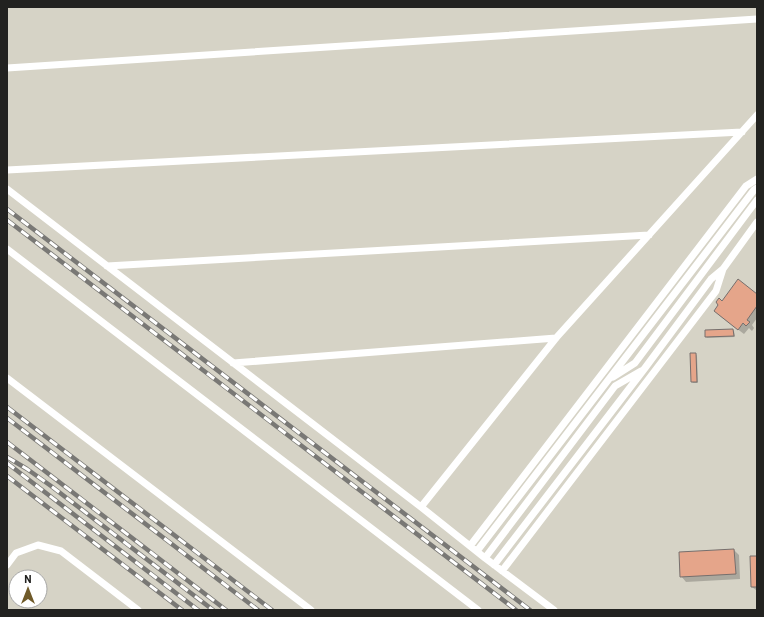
<svg xmlns="http://www.w3.org/2000/svg" width="764" height="617" viewBox="0 0 764 617" font-family="Barlow,sans-serif">
	<rect width="100%" height="100%" fill="#e1e0da"/>
	<path fill="#d6d3c6" fill-rule="evenodd" d="M7 7H757V610H7ZM16 577H40V601H16Z"/>
	<path fill="#0003" d="M757 295V318L752 325 754 328 752 331 749 328 744 334 720 316 715 311 722 302Z
		M733 330 734 331 735 337 707 338 706 337Z
		M696 354 697 356 698 383H693L692 382Z
		M734 550 739 555 740 579 686 582 681 576Z
		M757 557V590H756L752 587Z"/>
	<path fill="#e5a58a" stroke="#766f6d" d="M738 279 757 294V306L747 320 750 322 746 326 743 323 738 330 714 311 718 305 716 302 719 298 722 301Z
		M733 329 734 336 705 337V330Z
		M690 353H696L697 382H691Z
		M734 549 736 574 680 577 679 552Z
		M750 556H757V587H751Z"/>
	<g fill="none" stroke-linecap="round" stroke-linejoin="round">
		<path stroke="#fff" stroke-width="7" d="M7 68 757 19
			M7 170 742 132
			M7 189 421 507 485 558 554 610
			M7 249 478 610
			M107 266 649 235
			M233 363 556 338
			M613 377 635 363 757 200
			M7 378 311 610
			M421 507 556 338 757 115
			M470 546 746 186 757 179
			M477 551 754 190 757 188
			M485 558 615 386 641 371
			M7 565 16 553 38 545 61 551 138 610
			M494 565 645 368 711 279 723 269 757 222
			M502 571 716 291 723 269"/>
		<g stroke="#797875" stroke-width="4.5">
			<path id="rail" d="M7 209 530 610
				M7 220 516 610
				M7 407 272 610
				M7 418 258 610
				M7 442 226 610
				M7 457 27 469 51 486 213 610
				M7 463 198 610
				M7 476 182 610"/>
		</g>
		<use href="#rail" stroke="#fff" stroke-width="3" stroke-dasharray="9" stroke-linecap="butt"/>
	</g>
	<rect width="764" height="617" fill="none" stroke="#222220" stroke-width="16"/>
	<g transform="translate(28 589)"><circle r="19" fill="#ffffff" stroke="#a7a7a6"/>
	<path d="M0-3L7 15L0 10L-7 15Z" fill="#6f5a29"/>
	<text y="-6" font-size="11" font-weight="bold" text-anchor="middle" fill="#222220">N</text>
	</g>
</svg>
